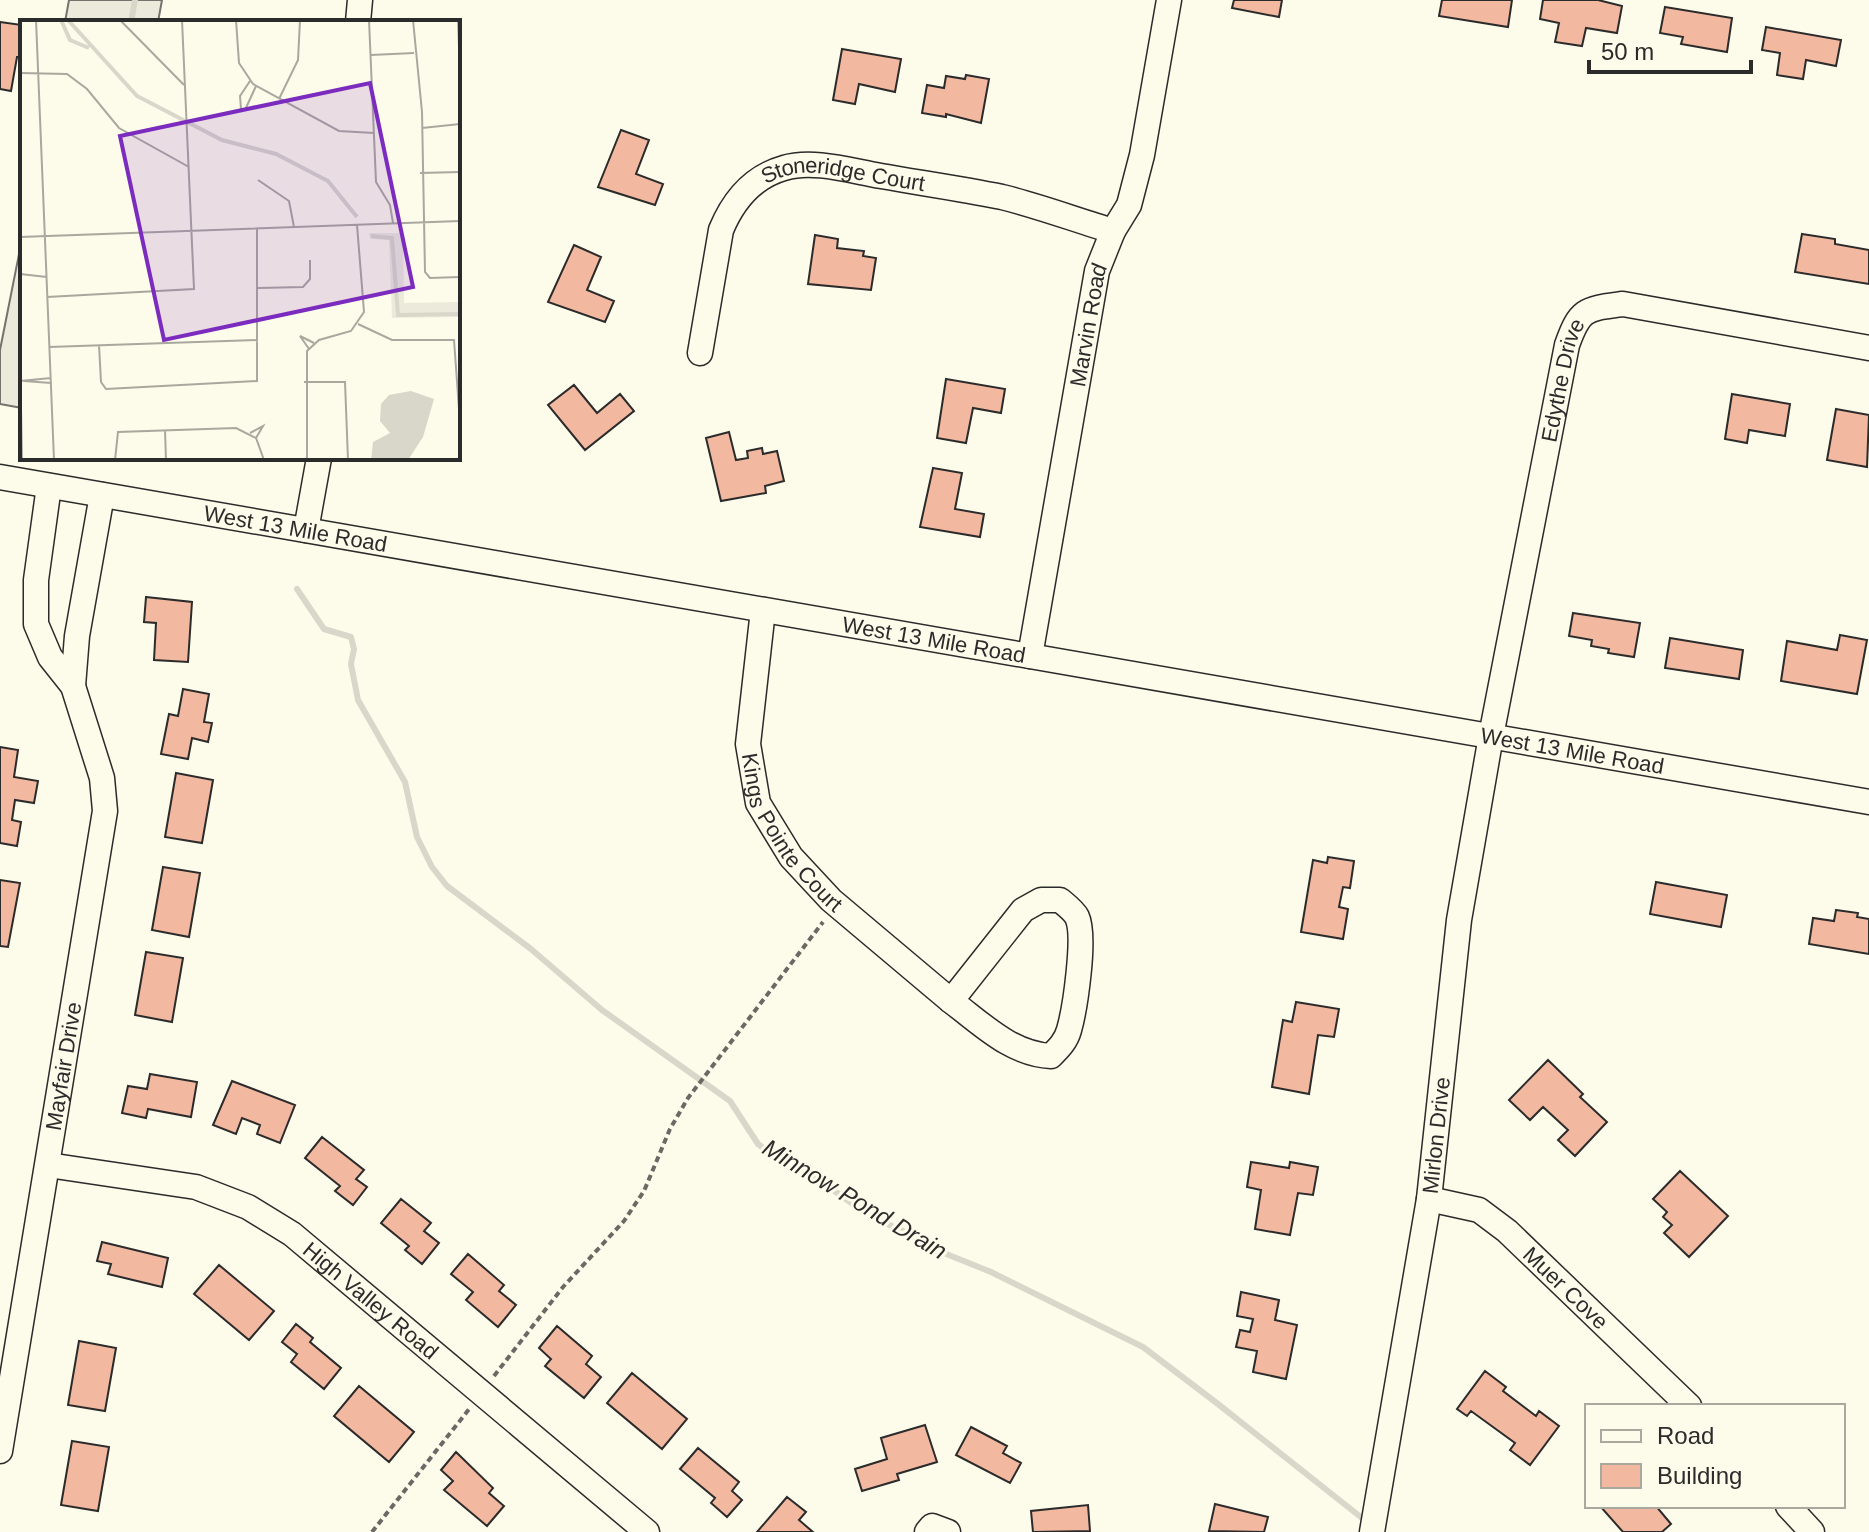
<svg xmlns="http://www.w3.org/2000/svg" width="1869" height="1532" viewBox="0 0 1869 1532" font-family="Helvetica,sans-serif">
	<rect width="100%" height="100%" fill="#fdfbea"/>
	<path fill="#ecebdb" stroke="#74746e" stroke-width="2" d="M69 0H162L158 22H65Z
		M22 239V408L0 404V350Z"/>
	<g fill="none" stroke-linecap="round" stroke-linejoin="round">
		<path stroke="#d8d7c9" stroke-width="6" d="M131 22 135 0
			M297 589 324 629 351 637 354 649 351 664 358 700 405 782 417 837 432 867 447 886 531 949 602 1010 730 1101 758 1144 779 1160 806 1171 870 1216 916 1237 939 1251 991 1272 1143 1347 1218 1404 1367 1522"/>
	</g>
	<path fill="#f2b8a0" stroke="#2b2b2b" stroke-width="2" d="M1234 0H1282L1279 17 1232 8Z
		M1442 0H1512L1508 27 1439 16Z
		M1543 0H1598L1622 6 1617 33 1586 28 1582 46 1555 42 1559 23 1540 19Z
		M1665 7 1732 18 1727 52 1681 44 1683 37 1660 33Z
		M0 22 22 25V57H17L11 91 0 89Z
		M1766 27 1841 40 1836 66 1806 60 1803 79 1777 75 1780 53 1762 50Z
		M842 49 901 59 895 92 859 84 855 104 833 100Z
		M966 75 989 79 981 123 946 114V117L922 113 927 85 944 88 946 76 965 79Z
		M621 130 649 140 636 174 663 184 655 205 598 187Z
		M1802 234 1835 239V244L1869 250V284L1795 272Z
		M815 235 838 239 837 248 864 251 863 256 876 258 871 290 808 284Z
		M574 245 601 257 587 290 614 301 605 322 548 302Z
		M946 379 1005 389 1001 413 973 408 966 443 937 438Z
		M574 385 597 413 620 394 634 411 585 450 548 405Z
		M1732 394 1790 404 1785 436 1749 430 1747 443 1725 439Z
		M1836 409 1869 415 1867 467 1827 460Z
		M729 432 736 460 748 458 747 451 762 448 763 454 777 451 784 481 765 486 766 493 721 501 706 438Z
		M933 468 962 473 955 509 984 514 980 537 920 527Z
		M146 597 192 602 188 662 154 660 156 623 144 622Z
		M1573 613 1640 623 1634 657 1608 653 1609 649 1591 646 1592 640 1569 636Z
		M1840 635 1867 640 1857 694 1781 681 1787 641 1837 650Z
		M1670 638 1743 650 1739 679 1665 668Z
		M183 689 209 694 204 722 212 723 208 742 192 738 188 759 161 754 169 714 178 716Z
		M0 747 18 750 14 777 38 781 34 803 15 800 12 820 21 822 17 846 0 843Z
		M176 773 213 780 202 843 165 837Z
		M1328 857 1354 861 1350 888 1343 887 1339 907 1348 909 1343 939 1301 932 1313 860 1327 863Z
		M163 867 200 873 189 937 152 930Z
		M0 880 20 883 8 947 0 946Z
		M1656 882 1727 895 1721 927 1650 914Z
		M1836 910 1858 913 1857 917 1869 919V954L1809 944 1813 918 1834 921Z
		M146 952 183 958 172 1022 135 1015Z
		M1296 1002 1339 1009 1334 1037 1318 1035 1309 1094 1272 1087 1283 1020 1292 1022Z
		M1548 1060 1583 1094 1580 1097 1607 1122 1575 1156 1558 1140 1568 1130 1543 1107 1530 1120 1509 1100Z
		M150 1074 197 1082 191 1117 148 1109 146 1118 122 1113 128 1086 147 1089Z
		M232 1081 295 1105 280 1143 257 1134 260 1125 242 1118 236 1134 213 1125Z
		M322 1137 364 1170 356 1179 367 1187 353 1205 335 1191 340 1186 305 1158Z
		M1251 1162 1289 1168 1290 1162 1318 1167 1313 1195 1298 1193 1290 1235 1255 1229 1261 1190 1247 1187Z
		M1680 1171 1728 1216 1689 1257 1664 1233 1672 1225 1663 1217 1667 1212 1653 1199Z
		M401 1199 431 1223 424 1231 439 1243 422 1264 405 1250 409 1246 381 1223Z
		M102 1242 168 1258 162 1287 108 1274 111 1264 97 1261Z
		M468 1254 504 1285 499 1291 516 1305 498 1327 466 1300 473 1292 451 1274Z
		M219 1265 274 1311 249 1340 194 1294Z
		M1241 1292 1279 1300 1275 1320 1297 1325 1286 1379 1253 1372 1257 1351 1236 1347 1240 1330 1250 1332 1253 1319 1237 1316Z
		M296 1324 313 1338 310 1342 341 1368 324 1389 291 1362 297 1354 282 1342Z
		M557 1326 592 1356 586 1364 601 1377 584 1398 545 1366 551 1359 539 1348Z
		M79 1341 116 1348 105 1411 68 1405Z
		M1485 1371 1506 1387 1503 1391 1536 1416 1539 1411 1559 1426 1530 1465 1510 1450 1515 1443 1471 1411 1467 1416 1457 1409Z
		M632 1373 687 1419 662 1449 607 1403Z
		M359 1386 414 1432 389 1462 334 1416Z
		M925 1425 937 1462 897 1474 899 1480 862 1491 855 1469 887 1459 881 1438Z
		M971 1427 1007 1446 1003 1453 1021 1463 1010 1483 956 1455Z
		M72 1441 109 1447 98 1511 61 1505Z
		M698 1448 739 1482 732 1491 742 1500 727 1517 711 1503 715 1498 680 1469Z
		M456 1452 493 1488 489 1493 504 1506 487 1526 444 1490 453 1481 441 1470Z
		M787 1497 806 1512 799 1520 813 1532H757Z
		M1215 1504 1268 1517 1264 1532 1209 1531Z
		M1088 1505 1090 1531 1033 1532 1031 1511Z
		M1600 1506H1656L1671 1524 1662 1532H1623Z"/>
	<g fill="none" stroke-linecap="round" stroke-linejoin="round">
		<g stroke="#2b2b2b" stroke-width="27">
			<g id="minor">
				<path d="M358 22 360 0"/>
				<path id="s1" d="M700 353 721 230C733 201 752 177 784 168 813 159 851 171 881 176 921 183 962 189 1002 197 1039 206 1076 220 1113 231"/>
				<path id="s2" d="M0 477 1869 802"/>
				<path d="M306 530 319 458"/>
				<path id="s3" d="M763 610 748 744 758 803 791 857 831 900 951 1001"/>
				<path id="s4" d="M1030 656 1097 271 1113 231 1129 205 1142 155 1169 0"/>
				<path d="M73 686 77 636 102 495"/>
				<path d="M1041 900H1060C1066 905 1074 911 1077 917 1086 936 1075 1009 1069 1030 1066 1041 1059 1048 1051 1056 1011 1054 982 1024 951 1001L1023 910Z"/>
				<path id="s5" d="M48 1165 196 1187 248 1207 292 1234 647 1532"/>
				<path id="s6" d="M1429 1199 1479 1210 1507 1231 1689 1406"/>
				<path id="s7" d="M0 1451 105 811 102 778 73 686 50 657 36 624V580L49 486"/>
				<path d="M1788 1506 1812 1532"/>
				<path d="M927 1532 932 1526 948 1532"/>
				<path id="s8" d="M1372 1532 1429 1199 1459 920 1491 736 1567 345C1580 308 1586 309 1623 304L1869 348"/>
			</g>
		</g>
		<path stroke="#6a6964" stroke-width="4" stroke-dasharray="6 4" stroke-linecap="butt" d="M494 1376 563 1287 624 1221 644 1191 670 1129 688 1098 823 922
			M372 1532 470 1408"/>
		<use href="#minor" stroke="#fdfbea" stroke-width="24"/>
	</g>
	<g text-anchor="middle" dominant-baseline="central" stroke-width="6" stroke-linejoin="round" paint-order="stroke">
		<g font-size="22" fill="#2b2b2b" stroke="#fdfbea">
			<text stroke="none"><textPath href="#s1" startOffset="276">Stoneridge Court</textPath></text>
			<text stroke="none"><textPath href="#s4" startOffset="336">Marvin Road</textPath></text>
			<text stroke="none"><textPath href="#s8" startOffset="1168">Edythe Drive</textPath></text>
			<text stroke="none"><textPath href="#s2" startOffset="300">West 13 Mile Road</textPath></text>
			<text stroke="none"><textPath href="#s2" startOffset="948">West 13 Mile Road</textPath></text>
			<text stroke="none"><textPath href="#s2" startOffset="1596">West 13 Mile Road</textPath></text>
			<text stroke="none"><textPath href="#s3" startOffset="236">Kings Pointe Court</textPath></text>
			<text stroke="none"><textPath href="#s7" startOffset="390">Mayfair Drive</textPath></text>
			<text stroke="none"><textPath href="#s8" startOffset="402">Mirlon Drive</textPath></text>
			<text stroke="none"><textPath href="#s6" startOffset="168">Muer Cove</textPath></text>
			<text stroke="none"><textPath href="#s5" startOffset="360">High Valley Road</textPath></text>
		</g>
		<g font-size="24" font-style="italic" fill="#2b2b2b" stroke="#fdfbea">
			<text transform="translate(855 1199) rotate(31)">Minnow Pond Drain</text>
		</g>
	</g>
	<g transform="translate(20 20)">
		<rect width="440" height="440" fill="#fdfbea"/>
		<path d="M349 213H383L384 283 440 282V297L372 298 369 220 350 219Z" fill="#ecebdb"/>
		<path d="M391 371 414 379 403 417 388 440H351L353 422 370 413 360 401 361 384 369 375Z" fill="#d8d7c9"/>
		<path fill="none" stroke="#d8d7c9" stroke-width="4" d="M41 0 50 20 69 28M48 0 117 76 202 120 256 134 308 161 337 197M351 216 372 218 378 295 440 294"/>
		<path fill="none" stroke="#a9a89e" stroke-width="2" d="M16 0 34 440M100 0 164 65M216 0 219 43 233 64 319 111 354 113M349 0 356 162 370 185 373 203M393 0 402 92 405 252 410 258 440 257M438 0 440 55M351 35 394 33M0 53 47 54 67 69 99 108 169 147M230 61 220 76 221 89 225 90 236 66M259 79 278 40 280 0M402 108 440 104M400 153 440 152M238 160 269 181 274 207M0 217 440 201M0 254 27 257M238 268 283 267 290 259V240M27 277 174 269 162 0M338 304 372 320H434L440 403M79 325 81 362 86 369 237 361V208M29 327 238 320M289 329 280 316 294 323M0 336 2 440M0 361 31 358M4 361 31 363M284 362H325L328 440M145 410 146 440M230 413 243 406 236 418M95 440 98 412 216 408 236 418 244 440M287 440V331L299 320 331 311 344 292 337 205"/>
		<path fill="#7b2cbf" fill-opacity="0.15" stroke="#7b2cbf" stroke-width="4" d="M350 63 393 267 144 320 100 116Z"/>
		<rect width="440" height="440" fill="none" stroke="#2b2b2b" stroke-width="4"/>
	</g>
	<rect x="1585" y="1404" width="260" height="104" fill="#fdfbea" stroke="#a9a89e" stroke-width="2"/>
	<rect x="1601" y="1430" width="40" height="12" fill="#fdfbea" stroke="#a9a89e" stroke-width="2"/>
	<text x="1657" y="1444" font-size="24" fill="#2b2b2b">Road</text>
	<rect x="1601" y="1464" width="40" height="24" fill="#f2b8a0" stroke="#a9a89e" stroke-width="2"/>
	<text x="1657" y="1484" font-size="24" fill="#2b2b2b">Building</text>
	<path d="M1589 60v12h162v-12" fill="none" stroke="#2b2b2b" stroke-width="4"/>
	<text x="1601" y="60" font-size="24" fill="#2b2b2b" stroke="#fdfbea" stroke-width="6" paint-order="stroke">50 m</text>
</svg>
